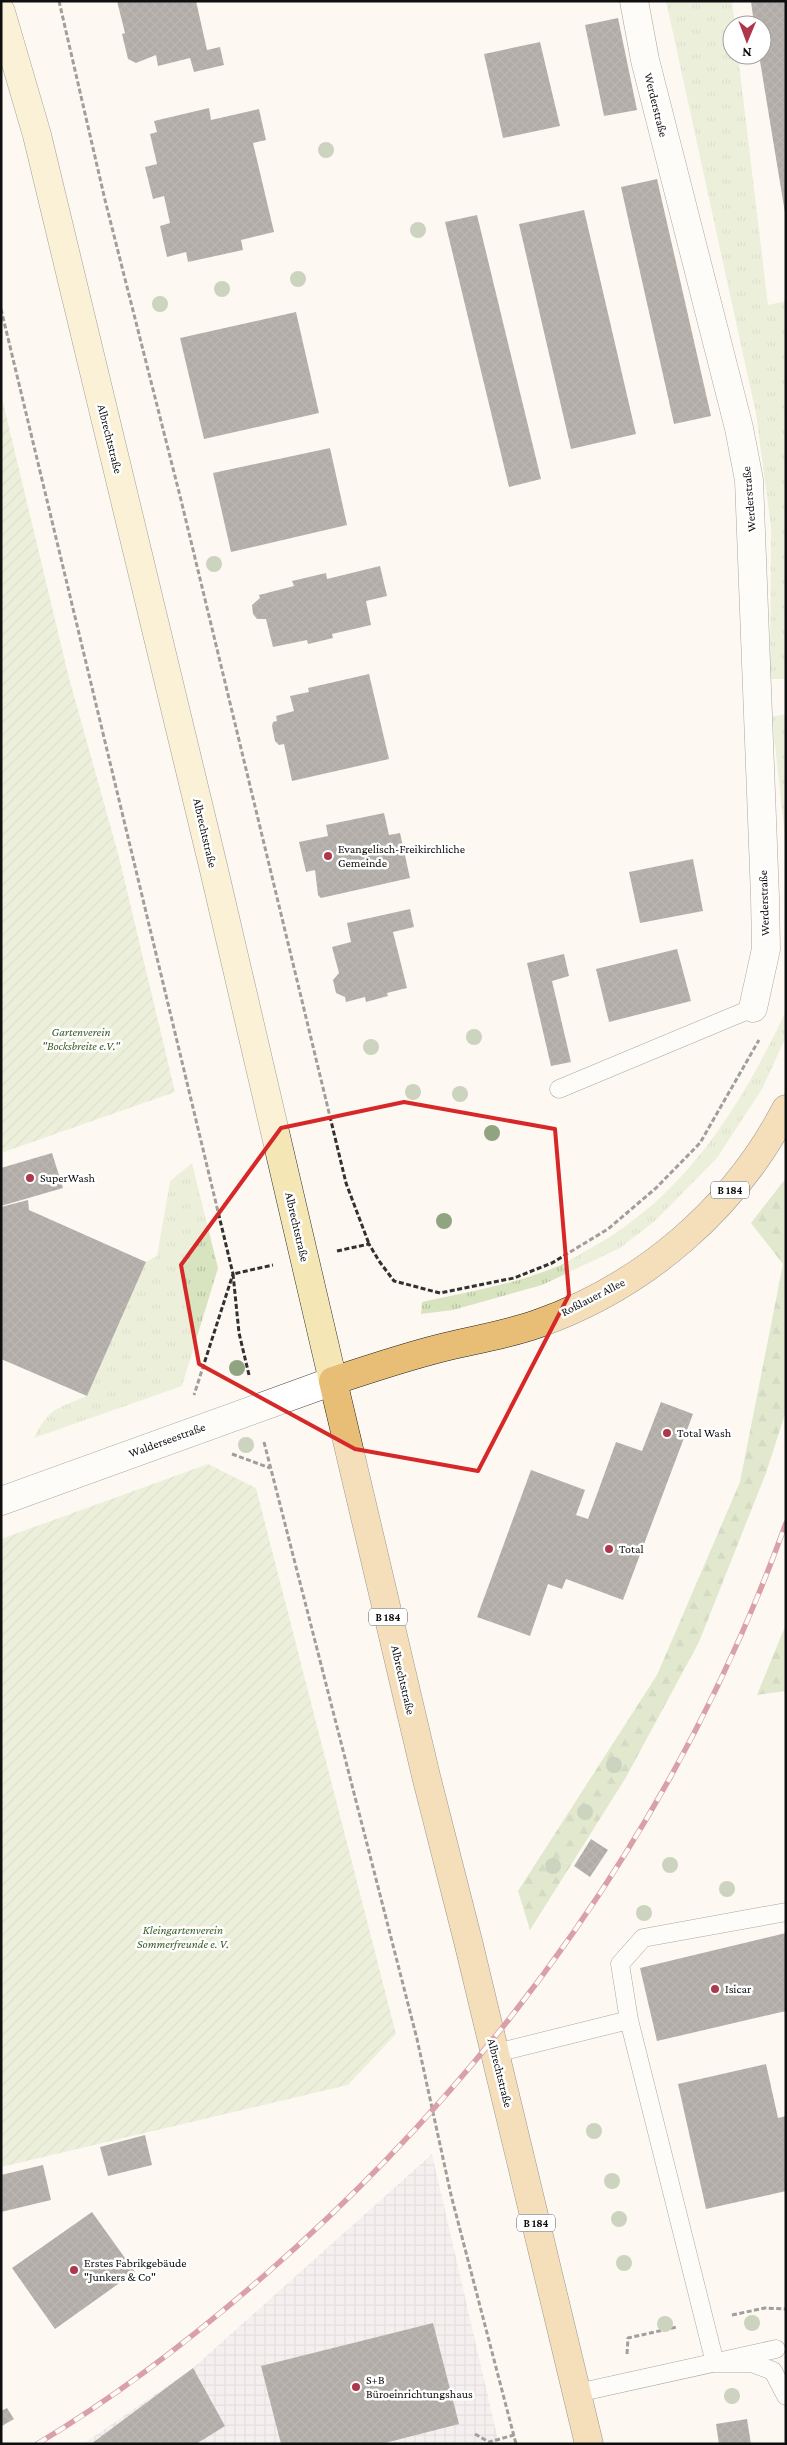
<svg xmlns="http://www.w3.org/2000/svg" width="787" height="2445" viewBox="0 0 787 2445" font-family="'Crimson Pro',serif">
	<defs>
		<pattern id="industrial-grid" width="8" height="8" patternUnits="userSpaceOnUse" patternTransform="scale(1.25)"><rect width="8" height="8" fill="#eae4ec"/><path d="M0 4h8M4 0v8" fill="none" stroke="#c8c2c9"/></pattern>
		<pattern id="grass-tufts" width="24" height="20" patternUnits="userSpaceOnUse" patternTransform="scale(1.25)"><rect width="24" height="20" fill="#d7e4bf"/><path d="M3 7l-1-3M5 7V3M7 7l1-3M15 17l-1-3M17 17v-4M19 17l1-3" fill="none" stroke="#b7c2a3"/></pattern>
		<pattern id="forest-firs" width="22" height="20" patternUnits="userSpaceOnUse" patternTransform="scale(1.25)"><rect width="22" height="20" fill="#bed3a0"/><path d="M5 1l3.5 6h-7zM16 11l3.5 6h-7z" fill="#a2b489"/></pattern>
		<pattern id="garden-furrows" width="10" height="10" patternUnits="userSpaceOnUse" patternTransform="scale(1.25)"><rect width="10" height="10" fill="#d7e4bf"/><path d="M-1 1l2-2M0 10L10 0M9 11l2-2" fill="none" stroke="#b7c2a3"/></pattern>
		<pattern id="building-cross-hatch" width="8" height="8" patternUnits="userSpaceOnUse" patternTransform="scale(1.25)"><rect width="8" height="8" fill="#564f4c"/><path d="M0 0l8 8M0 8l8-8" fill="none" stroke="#696461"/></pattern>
	</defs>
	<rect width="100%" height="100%" fill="#fdf9f2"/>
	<path fill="url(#industrial-grid)" d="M432 2154 499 2444H83L193 2368Z"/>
	<path fill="url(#grass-tufts)" d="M666 1H732L735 25H732V55H738L768 305 786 301V679H770L771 527 756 414Z
		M786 714V847L772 717Z
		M786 1011V1037L762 1089 717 1158 655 1221 620 1248 542 1285 453 1310 421 1314 422 1302C465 1293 510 1285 551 1269 562 1265 572 1259 582 1253 682 1201 739 1110 786 1011Z
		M192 1163 218 1268 182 1386 34 1438C48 1408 58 1408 87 1396L146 1262 157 1256 170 1181Z"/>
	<path fill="url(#forest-firs)" d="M786 1178V1411L766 1473 699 1642 625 1779 530 1930 518 1891 657 1675 740 1482 783 1264 751 1223Z
		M786 1624V1691L757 1695Z"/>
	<path fill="url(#garden-furrows)" d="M1 394 69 678 119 857 175 1092 1 1153Z
		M208 1464 256 1488 396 2034 348 2085 1 2167V1539Z"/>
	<path fill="url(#building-cross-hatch)" d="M117 1H196L207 50 220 47 224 65 194 72 190 58 158 66 156 55 136 63 128 59 122 34 125 33Z
		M751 1H786V219L759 55H762V25H754Z
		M618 18 637 110 604 116 585 25Z
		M540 42 560 126 503 138 484 54Z
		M209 108 211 120 259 109 266 140 253 143 274 232 241 240 243 250 188 262 186 252 167 257 160 226 170 223 164 196 153 199 145 167 157 164 150 134 157 132 154 121Z
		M657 179 711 416 674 424 621 187Z
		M584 210 636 434 571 449 519 224Z
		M477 215 541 479 509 487 445 222Z
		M296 312 319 413 204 439 180 338Z
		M330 448 347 525 231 552 213 473Z
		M380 566 387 596 366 601 371 625 332 634 333 638 308 644 307 640 273 647 266 619H257L253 614 252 605 260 598 259 595 294 586 292 581 326 573 327 579Z
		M369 674 389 759 292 781 284 744 279 745 275 741 272 726 273 722 277 721 276 716 294 711 290 696 309 692 308 688Z
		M384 813 389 835 400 833 410 878 321 898 318 895 315 870 306 872 299 842 328 836 326 825Z
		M693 859 703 911 640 923 629 872Z
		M410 909 414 927 393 932 407 988 387 993 388 996 366 1002 365 997 346 1002 345 997 336 993 333 980 339 973 332 947 351 942 347 923Z
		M677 949 691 1001 609 1022 596 969Z
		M564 954 569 976 552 981 571 1062 551 1066 527 963Z
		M52 1153 63 1188 1 1206V1168Z
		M28 1200 29 1210 146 1262 87 1396 1 1359V1207Z
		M661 1402 693 1414 623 1600 566 1579 562 1589 548 1584 530 1636 477 1617 531 1470 585 1490 576 1515 588 1519 616 1442 642 1451Z
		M591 1839 608 1850 590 1877 574 1866Z
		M786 1933V2011L657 2041 640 1968Z
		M766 2064 778 2118 786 2116V2191L706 2209 678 2084Z
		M145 2135 152 2165 108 2176 100 2147Z
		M43 2165 51 2200 1 2212V2175Z
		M92 2212 135 2272 55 2329 12 2268Z
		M433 2323 459 2424 381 2444H281L261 2366Z
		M193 2368 225 2426 196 2444H91Z
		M7 2408 14 2419 2 2426 1 2411Z
		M747 2419 751 2444H719L716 2424Z"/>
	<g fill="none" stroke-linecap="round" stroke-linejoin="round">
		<g stroke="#424242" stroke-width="19">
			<path id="lane" d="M559 1089 753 1008
				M629 2020 620 1964 643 1938 786 1912
				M496 2053 629 2020 715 2363H752L773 2371 786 2396
				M577 2393 776 2349"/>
		</g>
		<g stroke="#424242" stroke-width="29">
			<path id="street" d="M634 1 645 60 739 428 749 480 765 897 766 949 753 1008
				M1 1501 333 1381"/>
		</g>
		<g stroke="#313131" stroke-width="29">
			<path id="secondary" d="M1 12 37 135 214 870 333 1381"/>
		</g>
		<g stroke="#202020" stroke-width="29">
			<path id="primary" d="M589 2444 468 1941 426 1776 333 1381C369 1369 405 1357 441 1348 473 1340 506 1335 537 1324 643 1287 734 1209 786 1109"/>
		</g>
		<path stroke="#313131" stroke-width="3" stroke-dasharray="5 2.5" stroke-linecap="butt" d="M59 1 105 200 181 500 346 1183 369 1244
			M1 309 233 1274 194 1395
			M337 1251 369 1244 379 1261 394 1281 440 1293 514 1278 552 1263 608 1229 656 1188 700 1143 759 1040
			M249 1375 239 1333 233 1274 273 1265
			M264 1442 417 2039 451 2195 516 2444
			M232 1454 270 1468
			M732 2315 765 2308 786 2309
			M627 2354 628 2338 677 2327
			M475 2434 489 2442 514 2435"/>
		<use href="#lane" stroke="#fff" stroke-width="18"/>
		<use href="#street" stroke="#fff" stroke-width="28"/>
		<use href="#secondary" stroke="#f5e6b5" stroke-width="28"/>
		<use href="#primary" stroke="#e8be77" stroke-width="28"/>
		<g stroke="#ae374c" stroke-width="5.5">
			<path id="rail" d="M37 2444C119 2395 195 2336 266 2274 499 2071 681 1814 786 1523"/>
		</g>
		<use href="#rail" stroke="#fff" stroke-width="4" stroke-dasharray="11" stroke-linecap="butt"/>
	</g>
	<g fill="#91a482">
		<circle cx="326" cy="150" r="8"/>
		<circle cx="418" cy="230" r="8"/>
		<circle cx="298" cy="279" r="8"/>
		<circle cx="222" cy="289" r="8"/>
		<circle cx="160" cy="304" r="8"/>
		<circle cx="214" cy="564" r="8"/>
		<circle cx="474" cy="1037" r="8"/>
		<circle cx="371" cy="1047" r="8"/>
		<circle cx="413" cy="1092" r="8"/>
		<circle cx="460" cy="1094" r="8"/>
		<circle cx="492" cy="1133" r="8"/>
		<circle cx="444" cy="1221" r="8"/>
		<circle cx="237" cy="1368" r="8"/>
		<circle cx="246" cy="1445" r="8"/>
		<circle cx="614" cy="1765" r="8"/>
		<circle cx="585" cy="1812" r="8"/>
		<circle cx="670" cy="1865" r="8"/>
		<circle cx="553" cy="1866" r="8"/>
		<circle cx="727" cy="1889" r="8"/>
		<circle cx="644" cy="1913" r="8"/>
		<circle cx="594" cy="2131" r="8"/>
		<circle cx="612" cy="2181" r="8"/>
		<circle cx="619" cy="2219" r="8"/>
		<circle cx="624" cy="2263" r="8"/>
		<circle cx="752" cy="2323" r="8"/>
		<circle cx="665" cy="2324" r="8"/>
		<circle cx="732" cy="2396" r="8"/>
	</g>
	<path d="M0 0H787V2445H0ZM404 1102 555 1129 569 1295 478 1471 355 1449 199 1364 181 1265 281 1128Z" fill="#fdf9f2" fill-opacity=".55" fill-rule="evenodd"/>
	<path fill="none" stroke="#d62828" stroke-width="4" stroke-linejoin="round" d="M404 1102 555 1129 569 1295 478 1471 355 1449 199 1364 181 1265 281 1128Z"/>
	<g fill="#ae374c" stroke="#fff" stroke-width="2">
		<circle cx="328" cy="856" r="5"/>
		<circle cx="30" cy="1178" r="5"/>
		<circle cx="667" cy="1433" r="5"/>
		<circle cx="609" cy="1549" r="5"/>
		<circle cx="715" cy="1989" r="5"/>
		<circle cx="74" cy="2270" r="5"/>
		<circle cx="356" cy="2387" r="5"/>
	</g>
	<g text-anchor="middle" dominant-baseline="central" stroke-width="5" stroke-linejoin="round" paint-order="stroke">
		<g fill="#fff" stroke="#575757" stroke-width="1">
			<rect x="711" y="1181.5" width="38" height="17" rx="4"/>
			<rect x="369" y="1608.5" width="38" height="17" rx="4"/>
			<rect x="517" y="2214.5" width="38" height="17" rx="4"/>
		</g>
		<g font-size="11" font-weight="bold" fill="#0f0f0f">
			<text x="730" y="1190">B 184</text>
			<text x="388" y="1617">B 184</text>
			<text x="536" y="2223">B 184</text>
		</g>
		<g font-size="12" fill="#0f0f0f" stroke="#fff">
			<text transform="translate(656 105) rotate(76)">Werderstraße</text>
			<text transform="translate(110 439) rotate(76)">Albrechtstraße</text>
			<text transform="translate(749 499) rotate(-95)">Werderstraße</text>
			<text transform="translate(205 833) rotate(77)">Albrechtstraße</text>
			<text transform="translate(764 903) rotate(-92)">Werderstraße</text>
			<text transform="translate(297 1227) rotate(77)">Albrechtstraße</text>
			<text transform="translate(593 1297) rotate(-27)">Roßlauer Allee</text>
			<text transform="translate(167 1440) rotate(-20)">Walderseestraße</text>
			<text transform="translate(403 1680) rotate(77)">Albrechtstraße</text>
			<text transform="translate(500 2073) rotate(76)">Albrechtstraße</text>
		</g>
		<g font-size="12" fill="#0f0f0f" stroke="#fff" text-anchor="start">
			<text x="338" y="849">Evangelisch-Freikirchliche<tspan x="338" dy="14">Gemeinde</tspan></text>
			<text x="40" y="1178">SuperWash</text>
			<text x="677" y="1433">Total Wash</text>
			<text x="619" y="1549">Total</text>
			<text x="725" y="1989">Isicar</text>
			<text x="84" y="2263">Erstes Fabrikgebäude<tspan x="84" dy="14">"Junkers &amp; Co"</tspan></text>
			<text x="366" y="2380">S+B<tspan x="366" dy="14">Büroeinrichtungshaus</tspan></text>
		</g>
		<g font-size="12" font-style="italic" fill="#395f26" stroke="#fff">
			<text x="81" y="1032">Gartenverein<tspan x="81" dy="14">"Bocksbreite e.V."</tspan></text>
			<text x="183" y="1930">Kleingartenverein<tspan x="183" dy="14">Sommerfreunde e. V.</tspan></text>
		</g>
	</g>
	<rect width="787" height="2445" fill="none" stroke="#0f0f0f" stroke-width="5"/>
	<g transform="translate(747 40) rotate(181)"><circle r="24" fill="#ffffff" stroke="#9f9f9f"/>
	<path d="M0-4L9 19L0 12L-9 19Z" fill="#ae374c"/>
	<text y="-8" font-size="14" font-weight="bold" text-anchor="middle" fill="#0f0f0f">N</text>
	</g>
</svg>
